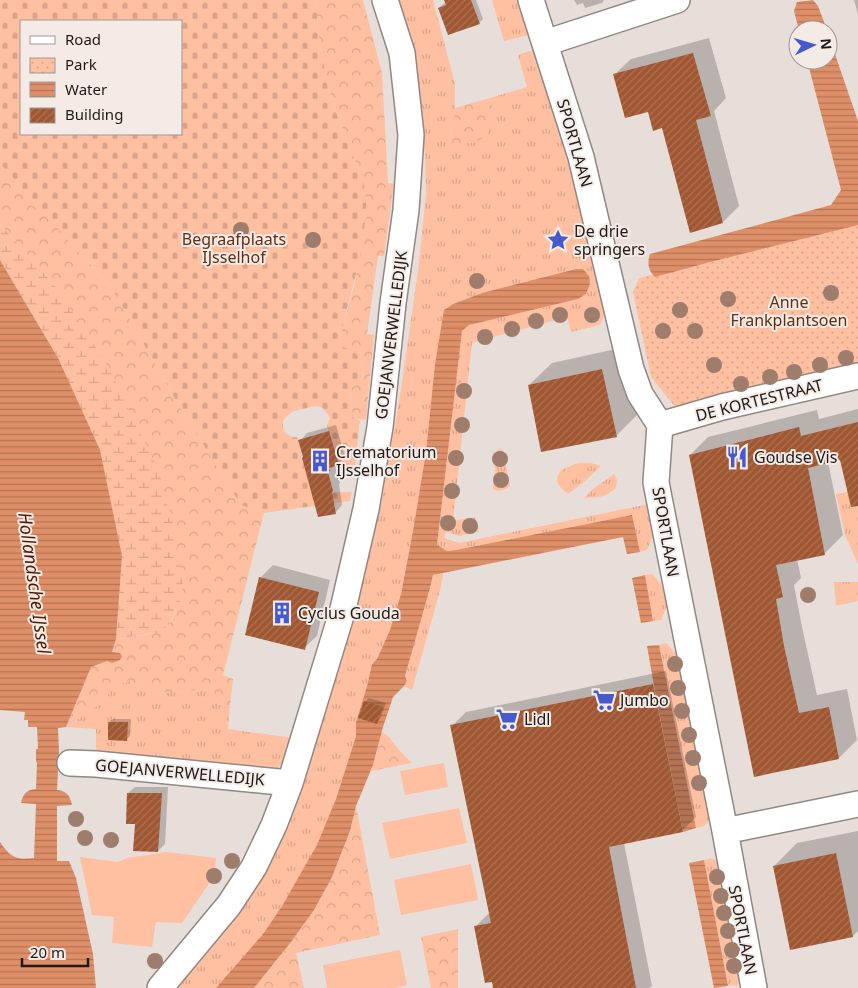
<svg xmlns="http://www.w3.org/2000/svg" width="858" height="988" viewBox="0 0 858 988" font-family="'Noto Sans',sans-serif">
	<defs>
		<pattern id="grass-tufts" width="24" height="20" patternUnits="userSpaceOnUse" patternTransform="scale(1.25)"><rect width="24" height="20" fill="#ffbfa1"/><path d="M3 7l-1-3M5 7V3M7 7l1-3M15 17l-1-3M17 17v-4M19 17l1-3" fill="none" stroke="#daa48a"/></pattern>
		<pattern id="forest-crowns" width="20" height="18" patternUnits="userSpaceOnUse" patternTransform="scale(1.25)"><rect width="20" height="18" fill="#ffbfa1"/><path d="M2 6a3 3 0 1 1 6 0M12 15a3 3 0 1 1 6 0" fill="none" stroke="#daa48a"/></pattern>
		<pattern id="wetland-marsh" width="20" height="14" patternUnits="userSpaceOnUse" patternTransform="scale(1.25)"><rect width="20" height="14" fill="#ffbfa1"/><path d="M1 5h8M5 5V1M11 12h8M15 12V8" fill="none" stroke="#daa48a"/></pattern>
		<pattern id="cemetery-stones" width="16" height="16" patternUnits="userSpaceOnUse" patternTransform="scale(1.25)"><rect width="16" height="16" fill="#ffbfa1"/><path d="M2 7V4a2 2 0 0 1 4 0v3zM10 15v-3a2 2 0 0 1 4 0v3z" fill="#daa48a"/></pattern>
		<pattern id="park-dots" width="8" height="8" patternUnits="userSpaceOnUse" patternTransform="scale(1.25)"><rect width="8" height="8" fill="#ffbfa1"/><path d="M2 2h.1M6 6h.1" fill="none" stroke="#daa48a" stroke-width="1.8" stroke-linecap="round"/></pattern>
		<pattern id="water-rules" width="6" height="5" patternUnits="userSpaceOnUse" patternTransform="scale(1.25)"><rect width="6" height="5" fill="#df8f68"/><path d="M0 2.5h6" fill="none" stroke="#b47455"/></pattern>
		<pattern id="building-hatch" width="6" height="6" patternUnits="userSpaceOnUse" patternTransform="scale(1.25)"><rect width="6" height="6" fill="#a15630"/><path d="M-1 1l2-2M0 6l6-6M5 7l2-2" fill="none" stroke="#a97459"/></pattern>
	</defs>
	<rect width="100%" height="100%" fill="#e7deda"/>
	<path fill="url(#grass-tufts)" d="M390 0H433L455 84V108L449 143 496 116 490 98 527 87 518 55 533 50 561 133 582 209 600 282 604 314 600 325 571 332 567 317 472 343 453 521 475 517 479 532 459 536 446 532 444 538 459 543 649 504 655 535 653 536 647 550 640 552 632 515 456 550 447 551 437 546 462 331 469 325 578 299 586 294 590 284 583 269H576L482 293 453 304 435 364 426 452 413 531 401 594 390 630 377 659 372 664 367 686 356 722V736L336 799 318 845 282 906 263 934 216 988H163L229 906 346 615 381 505 400 396 418 271 426 194 425 154 414 84Z
		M492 0H522L533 34 504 41Z
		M501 449 503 451 510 486C506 490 499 492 494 490L493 487 497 450Z
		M578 463H591L601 466 584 482 568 494C560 488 552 479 562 470 566 467 573 465 578 463Z
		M614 474 617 480 616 488C605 498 598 497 584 498L593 489Z
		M858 490V564L845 535 836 494Z
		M443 573 441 587 412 690 404 686 407 681 405 676 430 588 433 575Z
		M652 574 662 585H665L669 605 667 606 661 620 653 621 645 575Z
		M834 582H858V601L836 606Z
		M666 643 677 655 711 812C709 823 707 826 696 828L659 645Z
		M130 681 158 693 211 689 219 704 230 706 228 729 293 738 284 762 274 771 96 759V729L66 727 107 699 110 686Z
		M709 858 716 860 723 867 743 970 740 982 736 987 735 985 728 986 704 860 709 859Z"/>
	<path fill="url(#forest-crowns)" d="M316 0H363L382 73 388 183 394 184 384 256H378L367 334 374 335 366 420 353 418 349 389C352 387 357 385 360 382 370 370 356 350 343 347L340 337 355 282 366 216 363 182 336 112 328 87 319 41Z
		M490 98 496 116 487 136 473 143 449 144 455 108Z
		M0 163 113 290 178 404 241 505 264 513 223 675 233 679 230 706 219 704 211 689 158 693 130 681 110 686 107 699 66 727 91 667 107 661 112 652 116 639C124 638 156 634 162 631 176 622 180 598 183 582L57 288 0 224Z
		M381 731 388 736 400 751 412 763 371 771 378 748Z
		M356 806 380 935 296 953 304 988H254L291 942 314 910 332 877 350 831Z
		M458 929V988H431L421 937Z"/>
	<path fill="url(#wetland-marsh)" d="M0 224 57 288 106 363 154 461 172 520 183 582 179 604 170 623 161 632 116 639 122 556 58 358 0 260Z"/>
	<path fill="url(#cemetery-stones)" fill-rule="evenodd" d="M0 0H316L319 41 328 87 336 112 363 182 366 198V216L359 262 340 337 343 347C345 348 348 348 351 349 360 355 367 373 360 382 357 385 352 387 349 389L353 418 360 420 355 465 340 468 327 426 330 418 328 414 322 408 317 406 312 407 294 411 288 415 283 421V428L285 433 293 437H297L302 456 301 457 315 497 334 492H352L350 501 264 513 241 505 178 404 113 290 0 163ZM21 21H181V134H21Z"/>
	<path fill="url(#park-dots)" d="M858 224V366L676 408 651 377 633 292 639 278Z"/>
	<path fill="#ffbfa1" d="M444 763 448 787 405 795 400 771Z
		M459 808 467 843 390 859 382 823Z
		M166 852 216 858 214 876 182 923 156 922 152 947 112 943 114 917 92 915 80 857 118 862 127 858Z
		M471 864 478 900 401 915 394 880Z
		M400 950 407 985 395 988H327L323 965Z"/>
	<path fill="url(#water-rules)" d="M813 0 818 6 827 30H799L794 11 797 2Z
		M828 34 858 121V225L710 262 655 277C648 269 647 264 650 254L831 205 841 190 807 60H828Z
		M0 260 58 358 100 450 122 556 116 639 112 652 120 653 122 656 120 660 112 663 107 661 91 667 66 727 58 728 59 751 57 790C67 791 70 796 72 805L57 806V861H69L76 878 93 954 96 988H0V842C11 858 16 860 34 858L36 804 21 803C23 794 26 790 36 789L37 762H36V749H38L37 727H28V720H24L25 712 0 710Z
		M576 269H583L589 276 590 284 586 294 578 299 469 325 462 331 437 545 447 551 456 550 632 515 640 552 627 554 623 537 433 575 430 588 405 676 407 681 404 686 393 697 383 727 373 765 356 806 350 831 332 877 314 910 291 942 254 988H216L263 934 282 906 317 845 336 799 356 736V722L367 686 372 664 377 659 390 630 401 594 413 531 426 452 435 364 444 310 453 304 482 293Z
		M645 575 653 621 641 623 632 578Z
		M659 645 696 828 683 832 656 697 647 646Z
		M704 860 728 986 714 988 689 863Z"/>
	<path fill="#0003" d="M447 0H476L483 19 479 23 439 8 443 4 446 3Z
		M574 0H604L602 3 585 8 583 3 577 5Z
		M854 0H858V14Z
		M709 38 726 98 714 111 739 206 723 222 662 126 614 75 631 59Z
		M625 347 639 413 616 436 529 385 552 363Z
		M858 409V476L841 458 828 462 843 535 825 553 797 559 801 578 794 585 802 627 817 695 847 689 857 740 839 758 755 775 690 455 708 437 817 410 819 419Z
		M336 425 345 457 338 464 335 465 340 483 339 484 342 505 335 513 300 441 307 433Z
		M273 565 330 580 317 636 304 648 260 578Z
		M666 671 696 817 682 831 624 843 652 986 649 988H495L475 927 490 912 452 726 466 712Z
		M369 698 386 703 380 719 376 723 365 702Z
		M113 719H131L130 736 126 740 109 722Z
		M135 787H168L165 844 158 851 136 823 128 793Z
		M858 831V931L853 936 791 949 774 866 797 843Z"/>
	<path fill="url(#building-hatch)" d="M444 0H471L480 24 448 35 438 8 446 5Z
		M693 53 711 116 696 120 723 223 690 233 662 128 653 131 648 112 625 118 613 74Z
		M602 369 617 437 541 452 528 385Z
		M858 422V506L851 507 840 460 808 468 825 555 776 565 783 597 776 599 784 646 799 713 829 707 839 759 754 777 689 455 799 427 801 436Z
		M329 431 339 465 329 468 330 471 328 472 333 491 332 492 336 514 318 517 302 458 303 457 298 440Z
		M259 577 319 592 305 650 245 635Z
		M653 684 683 832 609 847 636 988H493L492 982 485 983 474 926 491 923 450 725Z
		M364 701 383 707 377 724 358 718Z
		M108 722H128L127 741 108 740Z
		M127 793H162L158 852 133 851 135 824H126Z
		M836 853 853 937 790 950 773 866Z"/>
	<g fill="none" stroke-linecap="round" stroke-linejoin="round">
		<g stroke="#908884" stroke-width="28">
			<path id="minor" d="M531 0 581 157 631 369 640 394 660 425 656 482 659 498 725 831 754 988
				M545 43 677 0
				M660 425 722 407 858 376
				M70 763 96 764 290 783
				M725 831 858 804
				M160 988 229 905 254 867 274 825 290 783 343 609 366 509 380 427 393 303 406 210 411 135 402 53 385 0"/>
		</g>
		<use href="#minor" stroke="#fff" stroke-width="25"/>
	</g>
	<g fill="#9e7d6c">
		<circle cx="241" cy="230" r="8"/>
		<circle cx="313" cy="240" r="8"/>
		<circle cx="477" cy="281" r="8"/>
		<circle cx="831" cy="293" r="8"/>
		<circle cx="728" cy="299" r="8"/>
		<circle cx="680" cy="310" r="8"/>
		<circle cx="560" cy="315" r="8"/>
		<circle cx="592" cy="315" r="8"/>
		<circle cx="536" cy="321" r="8"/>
		<circle cx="512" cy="329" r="8"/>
		<circle cx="663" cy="331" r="8"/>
		<circle cx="695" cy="331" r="8"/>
		<circle cx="485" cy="337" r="8"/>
		<circle cx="846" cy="358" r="8"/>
		<circle cx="714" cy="365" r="8"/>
		<circle cx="820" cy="365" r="8"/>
		<circle cx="794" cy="372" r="8"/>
		<circle cx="770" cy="377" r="8"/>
		<circle cx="741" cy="384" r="8"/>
		<circle cx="464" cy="391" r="8"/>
		<circle cx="462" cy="425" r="8"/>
		<circle cx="456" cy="458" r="8"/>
		<circle cx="500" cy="459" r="8"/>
		<circle cx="501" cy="480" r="8"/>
		<circle cx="452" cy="491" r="8"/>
		<circle cx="448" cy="523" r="8"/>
		<circle cx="470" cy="526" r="8"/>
		<circle cx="808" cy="595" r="8"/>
		<circle cx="675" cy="664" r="8"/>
		<circle cx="678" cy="688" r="8"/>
		<circle cx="682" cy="711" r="8"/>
		<circle cx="689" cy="735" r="8"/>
		<circle cx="693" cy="758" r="8"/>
		<circle cx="699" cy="783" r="8"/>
		<circle cx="76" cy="819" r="8"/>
		<circle cx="85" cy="838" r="8"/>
		<circle cx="111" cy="840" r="8"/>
		<circle cx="232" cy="861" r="8"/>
		<circle cx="214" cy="876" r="8"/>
		<circle cx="717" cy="877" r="8"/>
		<circle cx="721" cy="896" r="8"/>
		<circle cx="724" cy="913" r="8"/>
		<circle cx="728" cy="931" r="8"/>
		<circle cx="732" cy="950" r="8"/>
		<circle cx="155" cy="961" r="8"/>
		<circle cx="734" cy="966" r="8"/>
	</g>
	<defs>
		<g id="sight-bare" transform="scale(1.725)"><path d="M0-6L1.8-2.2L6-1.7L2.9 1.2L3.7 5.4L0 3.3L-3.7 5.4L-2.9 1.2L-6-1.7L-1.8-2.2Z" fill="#4659cd" stroke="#f4ebe7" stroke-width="2.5" paint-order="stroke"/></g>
		<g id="restaurant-bare" transform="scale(1.725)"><path d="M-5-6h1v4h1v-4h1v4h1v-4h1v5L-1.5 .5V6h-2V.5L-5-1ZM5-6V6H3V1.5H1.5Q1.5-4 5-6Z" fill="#4659cd" stroke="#f4ebe7" stroke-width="2.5" paint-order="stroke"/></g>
		<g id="building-bare" transform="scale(1.725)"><path d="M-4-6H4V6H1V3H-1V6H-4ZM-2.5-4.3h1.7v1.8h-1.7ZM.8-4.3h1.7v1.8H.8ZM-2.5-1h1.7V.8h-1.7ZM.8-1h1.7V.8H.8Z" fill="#4659cd" stroke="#f4ebe7" stroke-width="2.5" paint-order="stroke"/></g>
		<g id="supermarket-bare" transform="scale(1.725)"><path d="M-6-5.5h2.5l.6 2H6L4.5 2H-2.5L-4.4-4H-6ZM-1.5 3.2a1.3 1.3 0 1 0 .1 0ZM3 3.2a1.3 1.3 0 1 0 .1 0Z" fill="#4659cd" stroke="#f4ebe7" stroke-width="2.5" paint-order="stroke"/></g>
	</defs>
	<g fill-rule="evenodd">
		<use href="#sight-bare" x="558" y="240"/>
		<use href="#restaurant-bare" x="737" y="457"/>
		<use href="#building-bare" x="320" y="461"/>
		<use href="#building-bare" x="282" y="613"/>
		<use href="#supermarket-bare" x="604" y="700"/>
		<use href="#supermarket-bare" x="507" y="719"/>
	</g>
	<g text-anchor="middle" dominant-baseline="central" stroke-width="4" stroke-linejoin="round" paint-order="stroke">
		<g font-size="16" fill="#1e1a19" stroke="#f4ebe7">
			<text transform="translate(575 143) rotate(74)">SPORTLAAN</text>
			<text transform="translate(391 335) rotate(-83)">GOEJANVERWELLEDIJK</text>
			<text transform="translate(759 400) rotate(-14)">DE KORTESTRAAT</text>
			<text transform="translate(666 532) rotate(80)">SPORTLAAN</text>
			<text transform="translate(180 772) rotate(5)">GOEJANVERWELLEDIJK</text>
			<text transform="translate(743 930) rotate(79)">SPORTLAAN</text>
		</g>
		<g font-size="16" fill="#1e1a19" stroke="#f4ebe7" text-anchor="start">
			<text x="574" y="231">De drie<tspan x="574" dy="18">springers</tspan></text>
			<text x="336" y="452">Crematorium<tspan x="336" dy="18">IJsselhof</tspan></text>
			<text x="754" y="457">Goudse Vis</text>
			<text x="298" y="613">Cyclus Gouda</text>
			<text x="620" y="700">Jumbo</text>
			<text x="524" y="719">Lidl</text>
		</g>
		<g font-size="16" fill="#622e12" stroke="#f4ebe7">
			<text x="234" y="239">Begraafplaats<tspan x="234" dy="18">IJsselhof</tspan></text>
			<text x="789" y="302">Anne<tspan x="789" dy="18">Frankplantsoen</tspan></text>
		</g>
		<g font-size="18" font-style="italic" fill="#4d1b00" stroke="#f4ebe7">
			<text transform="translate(35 583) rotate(82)">Hollandsche IJssel</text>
		</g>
	</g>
	<rect x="20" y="20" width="162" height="115" fill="#f4ebe7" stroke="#9e9795"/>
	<rect x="30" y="36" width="25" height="8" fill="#ffffff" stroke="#9e9795"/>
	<text x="65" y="45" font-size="15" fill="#1e1a19">Road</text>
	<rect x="30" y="58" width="25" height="15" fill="url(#park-dots)" stroke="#9e9795"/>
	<text x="65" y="70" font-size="15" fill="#1e1a19">Park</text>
	<rect x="30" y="82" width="25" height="15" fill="url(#water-rules)" stroke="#9e9795"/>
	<text x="65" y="95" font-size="15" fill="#1e1a19">Water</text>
	<rect x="30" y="108" width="25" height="15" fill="url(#building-hatch)" stroke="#9e9795"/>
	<text x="65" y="120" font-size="15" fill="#1e1a19">Building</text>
	<g transform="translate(813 45) rotate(85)"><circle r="24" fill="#f4ebe7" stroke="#9e9795"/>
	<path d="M0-4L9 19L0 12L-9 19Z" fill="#4659cd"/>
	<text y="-8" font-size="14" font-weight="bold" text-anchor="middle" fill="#1e1a19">N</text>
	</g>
	<path d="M22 958v8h66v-8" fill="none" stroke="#1e1a19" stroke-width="2.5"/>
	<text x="30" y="958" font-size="15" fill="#1e1a19" stroke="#f4ebe7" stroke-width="4" paint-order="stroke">20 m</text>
</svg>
